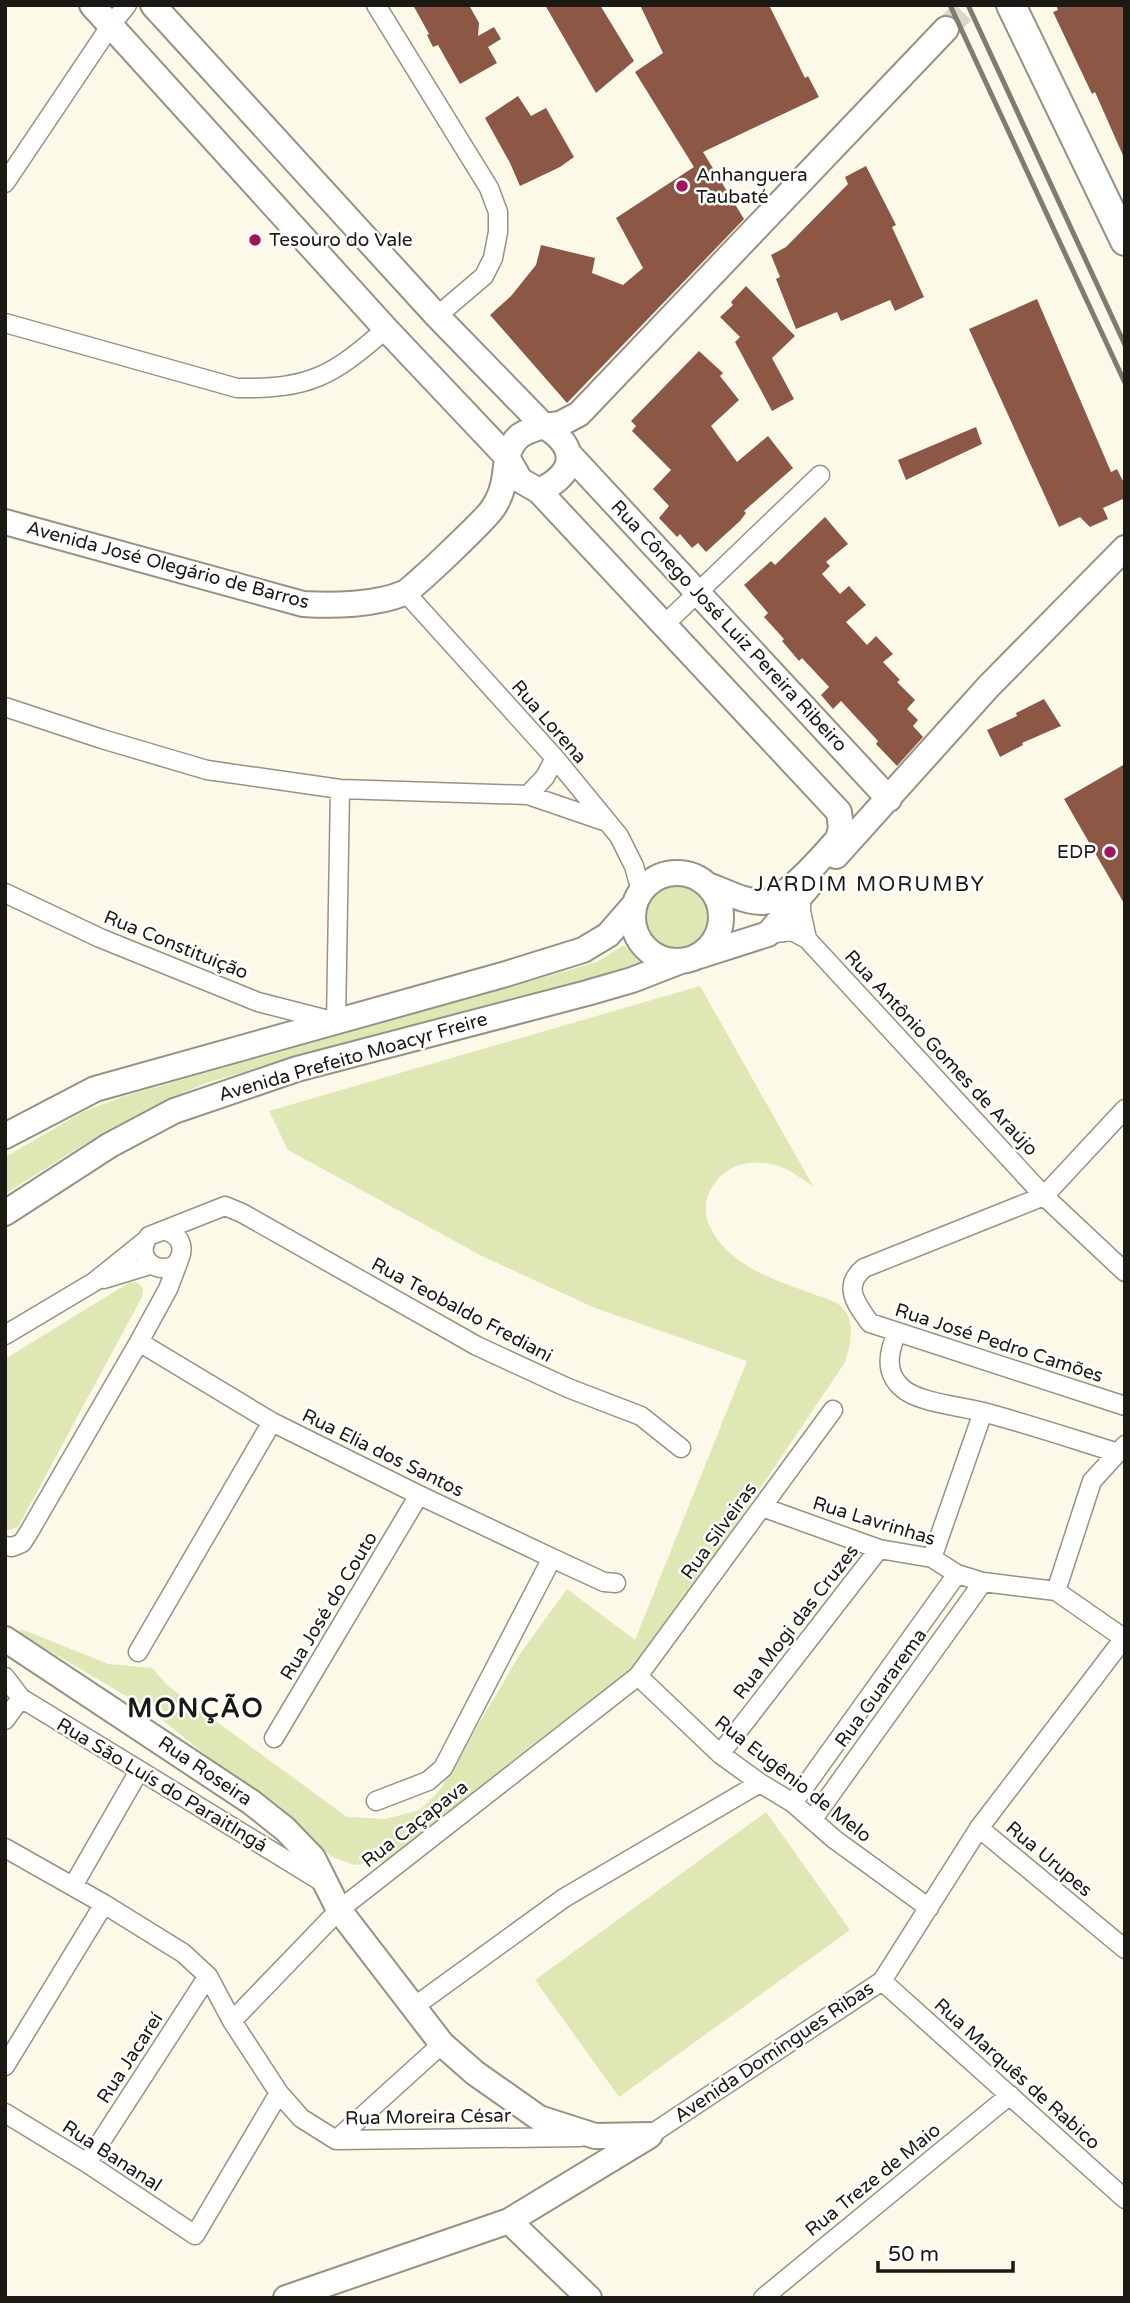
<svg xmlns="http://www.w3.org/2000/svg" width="1130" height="2303" viewBox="0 0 1130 2303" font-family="'Varela Round',sans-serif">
	<rect width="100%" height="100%" fill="#fdf9e9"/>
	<path fill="#dfe7b4" d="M638 916a39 39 0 1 1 78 0a39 39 0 1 1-78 0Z
		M624 945 642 965 209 1082C136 1110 71 1152 5 1194V1157L85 1111 125 1096 597 962Z
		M700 986 813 1186C803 1180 792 1171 781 1167 752 1157 726 1163 711 1189 705 1198 704 1216 709 1225 727 1265 774 1280 813 1294 824 1298 839 1301 846 1312 855 1327 850 1349 844 1364L647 1656 594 1708 384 1862 354 1865 332 1857 150 1710 19 1633 21 1629 108 1664 152 1668 168 1686 347 1817 385 1819 420 1810 439 1791 520 1654 567 1589 635 1640 747 1361 595 1308 482 1256 288 1150 269 1111Z
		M130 1282 138 1283 143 1288 142 1297 18 1527 5 1531V1359Z
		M766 1812 850 1930 619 2097 535 1980Z"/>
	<path fill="#8c5845" d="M413 5H469L479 23 478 36 494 27 501 39 488 47 497 63 460 84 438 45 433 47 427 35 429 34Z
		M545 5H600L634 61 596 93Z
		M640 5H769L805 78 808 76 819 97 703 152 744 219 567 403 490 315 511 296 536 265 541 245 595 258 592 273 623 285 643 268 616 218 694 167 635 72 663 53Z
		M1056 5H1125V160L1095 92 1092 94 1053 12 1058 10Z
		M518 96 531 116 546 108 574 157 560 167 520 186 510 163 485 118Z
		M866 166 896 225 892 227 924 297 895 311 890 300 841 321 837 312 796 329 776 279 780 277 771 255 786 247 848 184 845 177Z
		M746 286 795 336 772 358 794 399 772 411 735 342 740 337 720 317 733 305 731 302Z
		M1037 299 1111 472 1117 469 1125 485V498L1103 508 1108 519 1090 527 1080 517 1059 527 969 329Z
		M699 351 723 373 720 376 739 400 711 426 737 462 768 436 793 468 744 511 746 513 740 521 706 552 698 543 692 548 680 534 677 537 659 518 669 506 653 489 671 470 632 431 636 426 631 421Z
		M976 427 982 444 906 480 898 460Z
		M825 517 848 544 826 562 830 566 822 574 840 594 849 586 866 605 846 622 867 645 876 636 893 654 883 662 900 680 897 682 915 700 907 709 918 720 913 726 923 737 897 766 876 744 878 741 841 701 833 709 821 695 829 687 802 658 799 661 782 641 784 639 764 617 768 613 744 585 771 561 775 565Z
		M1044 699 1061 726 1022 743 1023 745 1000 757 987 730 1017 716 1016 713Z
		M1125 764V905L1064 799Z"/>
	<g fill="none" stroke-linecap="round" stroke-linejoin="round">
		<path stroke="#dbd7c9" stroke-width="24" stroke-dasharray="24 12" stroke-linecap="butt" d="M946 29 969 5"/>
		<g stroke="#969284" stroke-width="21">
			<path id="street" d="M376 5 489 188 498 212V232L493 258 484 276 437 316
				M5 183 111 25 127 5
				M5 323 237 388C311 389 332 376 386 329
				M406 593 555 758 619 836 634 866 641 891
				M664 625 820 475
				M5 707 102 739 207 770 340 789 528 795 607 822
				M528 795 545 777 555 758
				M5 893 100 938 258 1002 336 1022 340 789
				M801 894V911L807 939
				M768 934 792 931 807 939 1044 1196 1125 1272
				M1125 1109 1044 1196 864 1268C842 1286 856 1304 870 1323L1125 1406
				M166 1231C183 1236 186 1252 175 1265 154 1276 134 1255 149 1236L225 1206 242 1213 477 1346 568 1388 641 1416 681 1448
				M104 1279 150 1265
				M897 1332C889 1351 884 1371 901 1387 917 1403 961 1406 983 1412 1028 1424 1073 1439 1118 1453
				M5 1335 94 1282 145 1241
				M139 1342 272 1422 419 1495 552 1558 604 1582 616 1583
				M762 1507 879 1549 932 1558 957 1574 983 1582 1056 1591 1125 1639
				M5 1546 12 1547 22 1543 29 1532 139 1342 168 1289 179 1260
				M932 1558 983 1412
				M1056 1591 1092 1481 1125 1445
				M138 1652 272 1422
				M638 1676 720 1754 760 1783 793 1803 834 1839 929 1908
				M5 1677 21 1698 324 1883
				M5 1720 21 1698
				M274 1738 419 1495
				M720 1754 879 1549
				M376 1801 428 1781 443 1768 552 1558
				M793 1803 957 1574
				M813 1819 983 1582
				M979 1828 1125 1949
				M5 1848 104 1904 183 1953 208 1976 232 2021 279 2093 301 2118 336 2140 581 2137
				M73 1886 139 1771
				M882 1981 1125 2199
				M415 2006 564 1898 760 1783
				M232 2021 339 1910 638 1676 833 1410
				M5 2066 104 1904
				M5 2113 87 2163 195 2235 279 2093
				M650 2135 882 1981 979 1828 1125 1637
				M336 2140 442 2044
				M87 2163 208 1976
				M763 2298 1010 2095"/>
		</g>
		<g stroke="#969284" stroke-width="28">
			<path id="secondary" d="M153 5 437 316 544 426 560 424 579 414 946 29
				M569 454 889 799
				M539 491C575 474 580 448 544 426 523 432 514 435 507 457L520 480 539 491 839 812 841 828 838 839C823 856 785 901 763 902 744 902 727 892 710 886
				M5 522 303 604C333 606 376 605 404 593 412 590 488 517 493 508 504 492 505 476 507 457L386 329 92 5
				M836 856 988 687 1125 548
				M633 917a44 44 0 1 1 88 0a44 44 0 1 1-88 0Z
				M699 956 768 934 809 886
				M5 1136 95 1089 506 974 583 950 608 935 635 904
				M5 1213 110 1145 174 1111 297 1069 587 993 632 980 681 961
				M5 1639 251 1802 285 1829 313 1858 339 1910 442 2044 475 2073 539 2118 595 2136 650 2135
				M509 2221 589 2298
				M286 2298 509 2221 649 2136"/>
		</g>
		<g stroke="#969284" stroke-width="32">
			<path id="primary" d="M1011 5 1125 241"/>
		</g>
		<use href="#street" stroke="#fff" stroke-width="18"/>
		<use href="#secondary" stroke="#fff" stroke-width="24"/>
		<use href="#primary" stroke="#fff" stroke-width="28"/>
		<path stroke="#7f7c72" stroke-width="5" d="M950 5 1125 383
			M968 5 1125 345"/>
	</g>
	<g fill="#a2155d" stroke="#fff" stroke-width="2.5">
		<circle cx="682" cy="186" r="7"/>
		<circle cx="255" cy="240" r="7"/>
		<circle cx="1110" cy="852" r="7"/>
	</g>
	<g text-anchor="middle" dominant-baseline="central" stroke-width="5" stroke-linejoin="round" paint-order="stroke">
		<g font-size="19" fill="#1b1914" stroke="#fff" text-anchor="start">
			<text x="696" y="175">Anhanguera<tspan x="696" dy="22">Taubaté</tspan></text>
			<text x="269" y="240">Tesouro do Vale</text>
			<text x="1096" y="852" text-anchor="end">EDP</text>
		</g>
		<g font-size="19" fill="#1b1914" stroke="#fff">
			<text transform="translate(168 565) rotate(15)">Avenida José Olegário de Barros</text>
			<text transform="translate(729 626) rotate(47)">Rua Cônego José Luiz Pereira Ribeiro</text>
			<text transform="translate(549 722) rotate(49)">Rua Lorena</text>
			<text transform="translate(176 945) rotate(22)">Rua Constituição</text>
			<text transform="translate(941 1053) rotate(47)">Rua Antônio Gomes de Araújo</text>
			<text transform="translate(353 1057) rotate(-16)">Avenida Prefeito Moacyr Freire</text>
			<text transform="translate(462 1310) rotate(28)">Rua Teobaldo Frediani</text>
			<text transform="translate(999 1343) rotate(18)">Rua José Pedro Camões</text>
			<text transform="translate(383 1453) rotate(26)">Rua Elia dos Santos</text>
			<text transform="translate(874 1521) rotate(17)">Rua Lavrinhas</text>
			<text transform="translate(719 1531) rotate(-54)">Rua Silveiras</text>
			<text transform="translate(329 1606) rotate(-59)">Rua José do Couto</text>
			<text transform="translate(796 1622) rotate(-52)">Rua Mogi das Cruzes</text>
			<text transform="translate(881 1688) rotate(-54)">Rua Guararema</text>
			<text transform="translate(205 1771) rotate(34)">Rua Roseira</text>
			<text transform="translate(793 1779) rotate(38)">Rua Eugênio de Melo</text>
			<text transform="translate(162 1785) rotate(31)">Rua São Luís do ParaitIngá</text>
			<text transform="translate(415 1824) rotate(-38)">Rua Caçapava</text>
			<text transform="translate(1049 1859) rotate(40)">Rua Urupes</text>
			<text transform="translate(774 2052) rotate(-34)">Avenida Domingues Ribas</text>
			<text transform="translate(130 2058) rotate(-57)">Rua Jacareí</text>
			<text transform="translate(1017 2074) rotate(42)">Rua Marquês de Rabico</text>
			<text transform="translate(428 2117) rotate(-1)">Rua Moreira César</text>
			<text transform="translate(112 2156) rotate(33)">Rua Bananal</text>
			<text transform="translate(873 2180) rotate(-39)">Rua Treze de Maio</text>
		</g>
		<g font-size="21" letter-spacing="2" fill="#1b1914" stroke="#fff">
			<text x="870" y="884">JARDIM MORUMBY</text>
		</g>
		<g font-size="26" font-weight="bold" letter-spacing="2" fill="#1b1914" stroke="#fff">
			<text x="196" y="1708">MONÇÃO</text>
		</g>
	</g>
	<rect width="1130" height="2303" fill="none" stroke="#1b1914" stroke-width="14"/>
	<path d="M878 2261v10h135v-10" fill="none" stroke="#1b1914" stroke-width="3.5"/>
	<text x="888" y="2261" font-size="21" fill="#1b1914" stroke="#ffffff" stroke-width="5" paint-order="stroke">50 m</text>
</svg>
